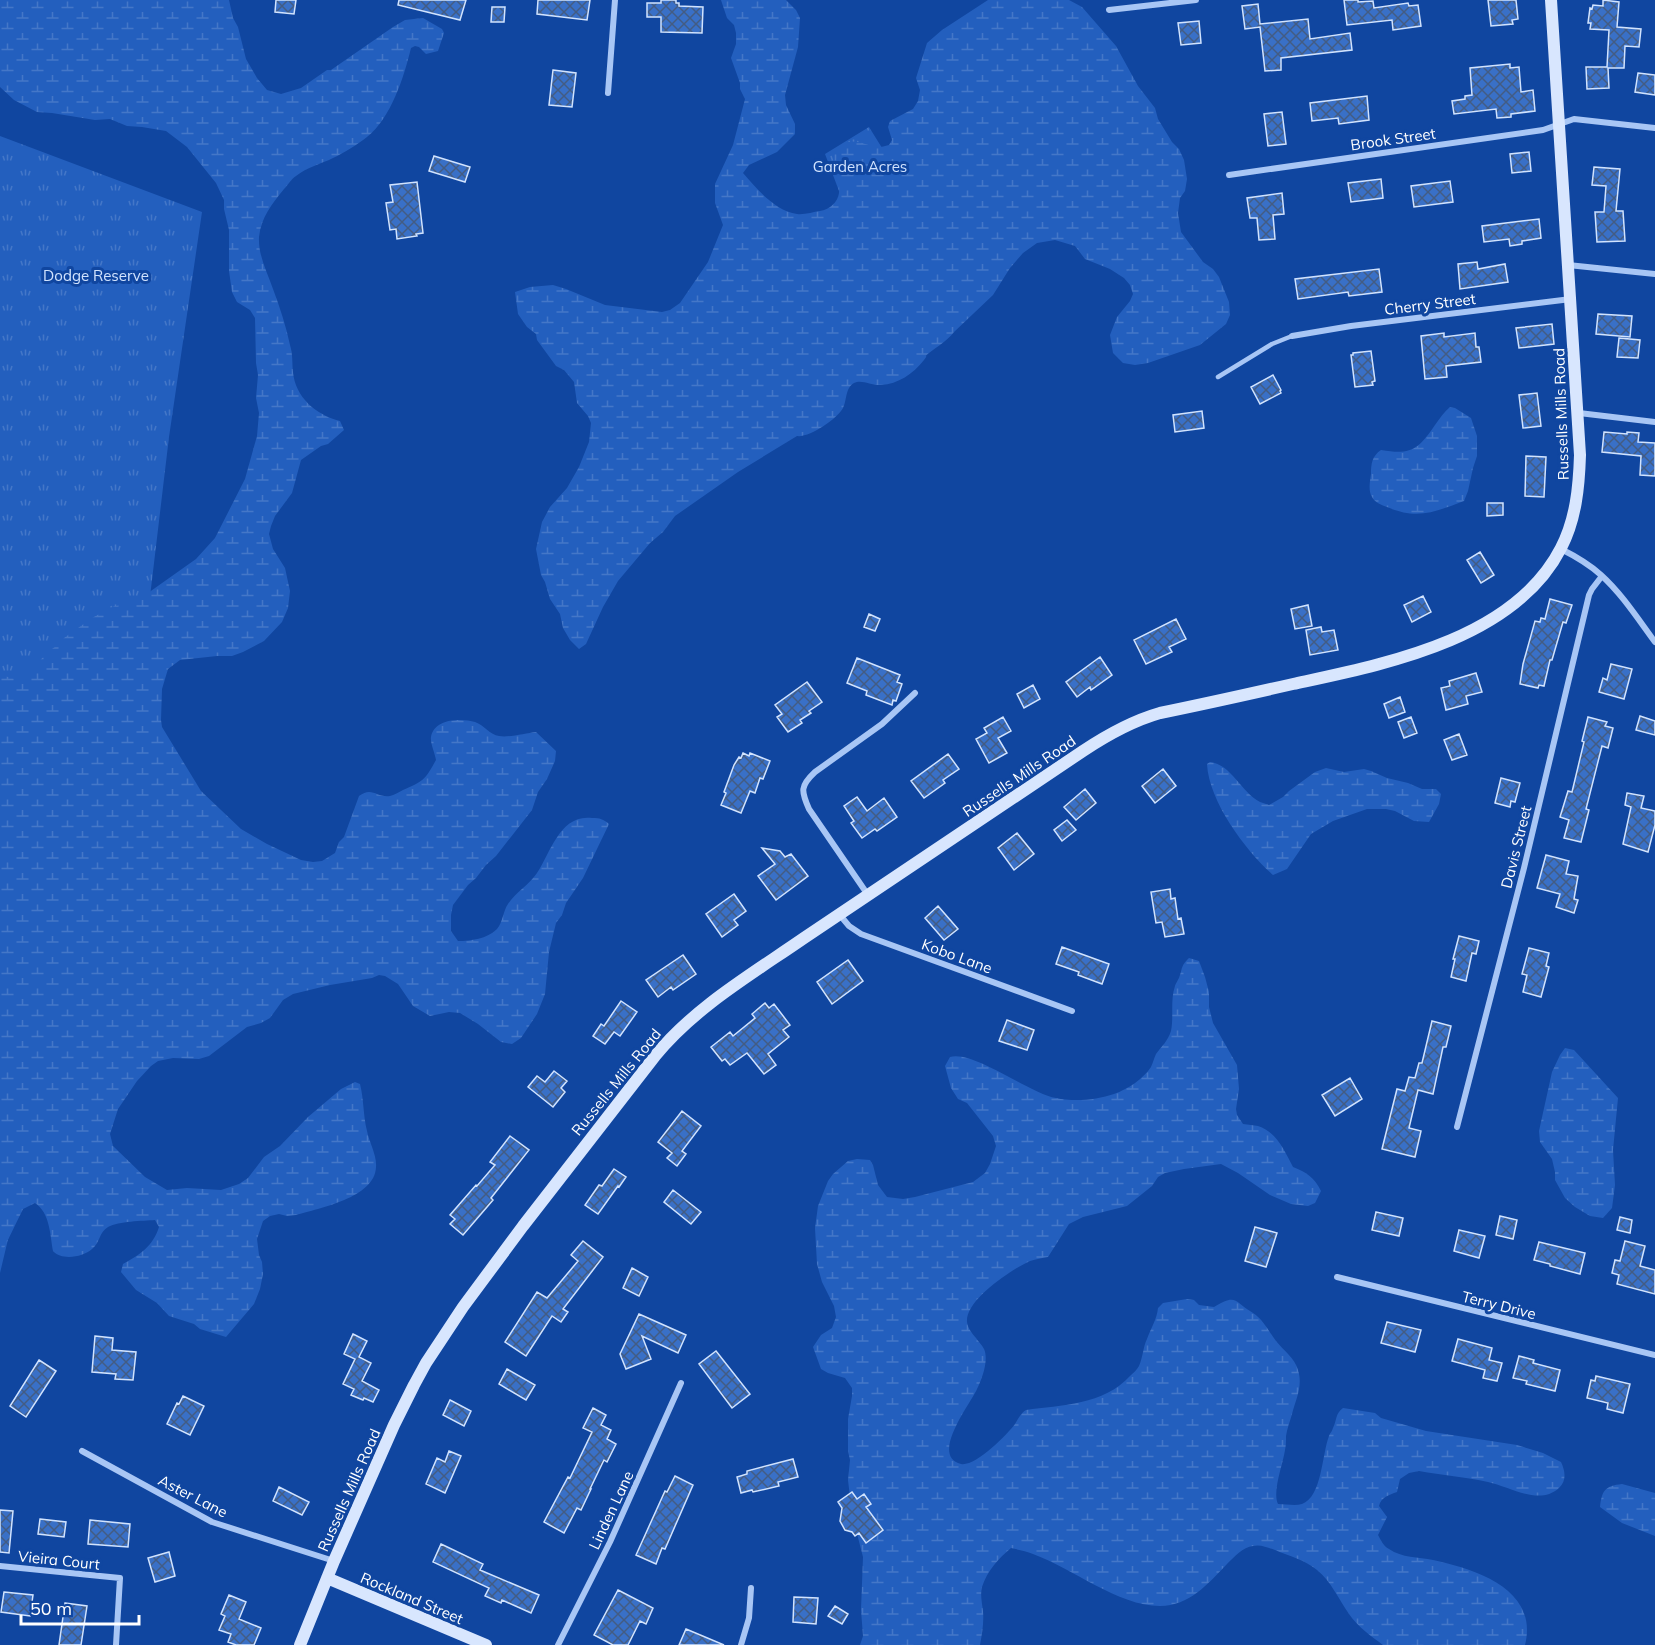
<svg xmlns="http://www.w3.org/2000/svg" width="1655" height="1645" viewBox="0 0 1655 1645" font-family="Mulish,sans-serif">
	<defs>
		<pattern id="grass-tufts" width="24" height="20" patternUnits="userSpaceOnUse" patternTransform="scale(1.5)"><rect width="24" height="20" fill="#235fbe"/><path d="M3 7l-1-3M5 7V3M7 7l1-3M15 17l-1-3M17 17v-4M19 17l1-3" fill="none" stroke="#4477c8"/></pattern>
		<pattern id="wetland-marsh" width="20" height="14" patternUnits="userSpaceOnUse" patternTransform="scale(1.5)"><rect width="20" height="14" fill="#235fbe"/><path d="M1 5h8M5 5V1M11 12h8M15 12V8" fill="none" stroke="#4477c8"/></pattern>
		<pattern id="building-cross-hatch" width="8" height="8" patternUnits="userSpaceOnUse" patternTransform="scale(1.5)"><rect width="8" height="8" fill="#3970c7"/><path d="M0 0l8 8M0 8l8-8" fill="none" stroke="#435c83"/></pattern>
	</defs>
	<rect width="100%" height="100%" fill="#1046a0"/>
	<path fill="url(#grass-tufts)" d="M869 127 902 180 847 212 825 154Z
		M0 136 202 212 169 437 139 689 0 1273Z"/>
	<path fill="url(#wetland-marsh)" d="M0 0H229L233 18 238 27 246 59 257 78 267 90 281 94 301 88 327 70H331L393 27 405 20 423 18 442 29 444 33 438 51 426 54 419 47 415 46 411 48C404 77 391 118 367 137 358 144 344 153 333 158 321 164 307 167 296 176 291 179 288 185 284 189 272 204 261 217 259 237 258 255 267 272 273 289 280 308 286 326 290 345 293 355 292 363 293 372 295 397 316 415 340 421L344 430 328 444 321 446 301 460 292 493 275 516 271 526 269 534 273 549 285 568 290 591 288 608 282 622 264 641 243 652 232 656H217L180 660 168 669 162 689 161 720 162 727 201 791 241 829 267 844 301 860 313 862 322 861 335 853 339 842 344 837 359 796C372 786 377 798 390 796 394 795 399 792 403 790 424 781 425 780 436 760 435 753 430 743 431 737 434 718 462 718 475 722 484 725 490 735 499 736 508 738 526 733 536 732L556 751 555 761 547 779 538 792 532 810 496 856 486 865 476 878 468 885 453 905 451 915V931L458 941C471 941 487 939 497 929 503 922 503 911 508 904 516 892 529 885 537 873 551 852 560 814 592 818 600 818 603 819 609 824L583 878 566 903 562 915 556 923 549 952 545 994 537 1014 521 1038 512 1044 501 1042 478 1024 460 1013 449 1012 430 1016 413 1006 398 984 385 976 379 975 372 978 330 985 293 994 283 1000 270 1018 261 1023 247 1027 209 1056 199 1059 173 1058 158 1061 151 1066 137 1081 118 1109 110 1134 113 1146 145 1177 167 1190 187 1188 221 1190 239 1184 248 1178 264 1157 280 1146 308 1117 341 1089 355 1082 360 1084C364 1100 363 1115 367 1131 369 1142 377 1155 376 1167 375 1198 319 1208 296 1215L287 1216 279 1214 270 1216 263 1221 257 1239 259 1255 262 1262 263 1274 260 1289 254 1304 226 1337 200 1329 194 1324 169 1316 157 1303 136 1290 121 1272 123 1264C140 1255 153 1246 159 1227L155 1220C142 1221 119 1221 108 1227 99 1232 100 1243 92 1249 83 1257 62 1261 53 1251 50 1234 50 1213 35 1203L23 1209 4 1248 0 1251V675L20 680C31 675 36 664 45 655 51 649 59 645 64 638L92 618 112 607 131 602 148 593 196 559 215 538 245 479 257 436 259 413 256 398 258 375 256 363 255 318 250 310 237 302 232 292 229 271V230L224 209V200L216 183 187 147 166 131 142 127 127 126 110 119 95 120 52 113 37 112 14 100 0 87Z
		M721 0H786L796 10 800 18 798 47 785 95 786 105 795 124V134L777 152 749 165 743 173C757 189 775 211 797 214 804 215 813 212 820 211 829 210 838 202 839 193 841 182 830 153 844 144 853 138 866 145 875 147 880 148 884 146 889 145L892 140 888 127 890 121 913 109 918 101 920 90 916 78 927 43 942 30 988 0H1069L1082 7 1116 46 1138 86 1155 108 1158 119 1172 142 1179 149 1184 160 1187 179 1185 191 1180 198 1178 213 1181 232 1203 262 1213 269 1219 277 1229 302 1230 315 1226 324 1200 345 1148 363 1135 365 1123 363 1113 353 1110 335 1117 317 1130 301 1133 294 1130 285 1124 278 1110 269 1085 259 1075 246 1055 240 1037 243 1023 253 1010 268 993 295 954 332C947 341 938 346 929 353 923 358 929 354 924 360 913 374 898 384 881 385 872 386 862 379 854 383 845 388 847 401 843 408 837 419 809 438 797 436L738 472 675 516 663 532 650 543 618 581 603 607 586 644 579 649 570 640 563 628 560 614 550 599 545 582 541 575 536 549 542 522 550 507 567 488 579 467 589 442 591 423 588 416 577 403 574 382 564 370 556 366 537 340 536 334 527 327 518 314 515 292 530 287 553 285 566 289 605 305 662 312 670 310 680 303 708 262 723 225 715 203V184L733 145 745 99 740 89V83L731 58 736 44V33L734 25 727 18Z
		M1450 407 1455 408 1471 418 1477 436V456L1473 468 1468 491 1464 501C1435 512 1417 520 1387 507 1382 505 1375 503 1372 497 1368 491 1370 481 1371 474 1371 464 1372 456 1381 450 1411 455 1418 450 1435 425 1440 418 1444 412 1450 407Z
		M1210 762C1231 764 1242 793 1260 802 1263 803 1266 804 1269 805L1283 797 1289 791 1315 772 1326 768 1344 772 1364 769 1371 771 1387 778 1408 783 1422 789H1436L1441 794 1439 804 1429 822 1414 821 1395 811 1386 809H1367L1333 821 1311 834 1287 869 1273 875C1246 851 1209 802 1207 764Z
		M1189 958 1199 961 1205 977 1209 992V1007L1213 1023 1237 1065 1239 1089 1236 1109 1237 1115 1243 1124C1248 1125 1254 1125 1258 1126 1277 1132 1285 1152 1293 1167 1306 1172 1315 1178 1321 1191L1315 1203 1308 1206 1291 1204 1270 1195 1238 1173 1221 1164 1184 1169 1165 1173 1158 1177 1152 1186 1127 1206 1083 1217 1069 1224 1048 1257C1042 1258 1036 1259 1030 1261 1012 1269 965 1300 967 1322 968 1329 972 1333 976 1338 978 1341 982 1345 984 1349 989 1360 982 1379 977 1389 971 1403 929 1456 961 1464 975 1467 1007 1435 1015 1424 1019 1418 1020 1414 1026 1410 1061 1405 1104 1405 1130 1376 1133 1373 1137 1370 1139 1366 1143 1357 1143 1347 1147 1339 1151 1328 1157 1319 1158 1308L1163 1303 1187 1299 1194 1300 1199 1305 1214 1307C1237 1293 1234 1302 1253 1313 1263 1319 1269 1332 1276 1341 1283 1350 1295 1358 1298 1370 1303 1386 1296 1399 1292 1414 1290 1421 1287 1429 1286 1436 1286 1441 1286 1445 1285 1450 1283 1464 1272 1492 1278 1504 1286 1504 1295 1506 1302 1504 1322 1497 1322 1454 1329 1436 1331 1431 1331 1434 1333 1428 1337 1420 1335 1414 1343 1408L1375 1413 1381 1418 1426 1431 1517 1445 1543 1453 1561 1462C1565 1471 1567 1480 1559 1488 1539 1506 1511 1487 1488 1482 1466 1477 1442 1475 1419 1471L1409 1473 1400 1479 1397 1492C1389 1495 1381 1497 1379 1506L1387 1517 1378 1535C1381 1540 1383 1546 1389 1549 1402 1558 1418 1557 1433 1560 1475 1569 1539 1589 1525 1645H1383C1371 1636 1358 1627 1349 1614 1339 1600 1331 1581 1317 1570 1305 1560 1289 1556 1275 1550 1268 1548 1261 1544 1253 1546 1243 1547 1234 1557 1227 1564 1208 1584 1189 1606 1160 1606 1118 1606 1072 1568 1033 1554 1026 1551 1019 1550 1011 1548 999 1558 987 1571 982 1587 980 1594 982 1603 983 1611 984 1623 982 1634 980 1645H860L863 1636 861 1610 863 1557 852 1514 848 1480 850 1460 848 1451V1419L852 1396V1388L845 1378 828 1373 821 1369 813 1347 821 1335 832 1328 836 1317 834 1306 822 1282 817 1264 815 1228 818 1206 828 1181 833 1174 848 1161 857 1159 870 1160 873 1165 878 1185 887 1197 903 1199 915 1197 973 1182 985 1173 990 1164 996 1146 993 1136 967 1103 958 1099 951 1088 945 1066 950 1057C973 1050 1029 1093 1056 1098 1074 1102 1097 1100 1114 1094 1128 1089 1143 1079 1151 1067 1153 1063 1154 1058 1156 1054 1161 1047 1168 1041 1171 1031 1174 1017 1170 1000 1175 986 1175 985 1179 978 1179 978 1183 968 1180 967 1189 958Z
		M1565 1048 1574 1050 1618 1098 1613 1150 1615 1185 1612 1208 1603 1218 1590 1216 1575 1207 1565 1198 1555 1180V1172L1552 1159 1540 1142 1539 1131 1552 1072 1560 1055Z
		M1622 1484 1655 1493V1536L1622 1523 1600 1507C1602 1490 1605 1486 1622 1484Z"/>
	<path fill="url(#building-cross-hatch)" stroke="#d1e3fe" stroke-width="1.5" d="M276 0H296L294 14 275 12Z
		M399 0H466L460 20 398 5Z
		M538 0H590L587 20 537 14Z
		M661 0H676V3H679V6L703 7 702 33 661 32V17H647V3H661Z
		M1344 0H1358V2L1373 1 1374 8 1408 3 1409 6 1418 5 1421 26 1393 30 1392 20 1347 25Z
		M1488 0H1516L1518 19 1512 20 1513 24 1491 26Z
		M1603 0 1619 2 1617 27 1641 29 1639 47 1625 46 1624 68H1608L1609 88 1587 89 1586 67H1607L1609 30 1590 29 1591 23H1588L1590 8 1592 9 1593 5 1603 6Z
		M1258 4 1260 24 1308 19 1310 39 1350 33 1352 50 1281 58V70L1265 71 1260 27 1245 29 1242 6Z
		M492 7H505L504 22H491Z
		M1199 21 1201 43 1181 45 1178 23Z
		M1510 64V68L1519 67 1521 92 1533 90 1535 111 1511 114V117L1497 118 1496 109 1454 114 1452 101 1465 99V96L1472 95 1470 68Z
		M553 70 576 73 572 107 549 105Z
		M1638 73 1655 75V95L1635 92Z
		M1367 96 1369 120 1339 124 1338 118 1312 121 1310 103Z
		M1282 112 1286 144 1268 146 1264 114Z
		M1529 152 1531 171 1512 173 1510 154Z
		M434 156 470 167 465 182 429 171Z
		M1594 167 1620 169 1616 211H1623L1625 241 1597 242 1595 212H1604L1606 186 1592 185Z
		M1381 179 1383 198 1351 202 1348 183Z
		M1450 181 1453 202 1414 207 1411 186Z
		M417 182 423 233 416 234 417 236 397 239 396 229 390 230 386 203 393 202 390 185Z
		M1282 193 1284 214 1273 215 1275 239 1259 240 1257 218H1250L1247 198Z
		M1539 219 1541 238 1522 241V244L1510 246 1509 239 1484 242 1482 226Z
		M1477 262 1478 269 1505 264 1508 282 1460 289 1458 264Z
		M1379 269 1382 292 1349 296 1348 292 1298 299 1295 279Z
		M1598 314 1632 316 1630 337 1596 334Z
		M1552 324 1554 344 1519 348 1516 328Z
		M1444 333V337L1475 333 1476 347H1479L1481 362 1446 366 1447 377 1425 379 1421 336Z
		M1619 338 1640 340 1638 358 1617 357Z
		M1371 351 1375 381 1372 382 1373 385 1355 387 1351 355H1353V353Z
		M1273 375 1281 390 1280 391 1281 393 1260 404 1251 387Z
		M1537 393 1541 426 1523 428 1519 395Z
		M1202 411 1204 428 1175 432 1173 415Z
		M1604 432 1627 434V432L1639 433 1638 442 1655 443V476L1640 475 1641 456 1602 452Z
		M1526 456 1546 457 1544 497 1525 496Z
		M1487 503H1503V515L1487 516Z
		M1480 552 1494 575 1481 583 1467 560Z
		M1423 596 1431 612 1412 622 1404 605Z
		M1550 599 1572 605 1566 623 1563 622 1552 660H1550L1544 686 1539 685 1538 688 1520 684 1523 664 1535 621 1540 622 1541 618 1545 619Z
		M1308 605 1312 626 1295 629 1291 609Z
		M869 614 880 619 875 631 864 627Z
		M1176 619 1186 639 1169 647 1172 652 1146 664 1134 640Z
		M1321 627 1322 632 1334 630 1338 650 1310 655 1306 630Z
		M1100 657 1112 675 1091 690 1090 687 1077 697 1066 682Z
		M857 658 900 675 897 682 902 684 896 701 893 700 892 705 866 695 867 691 847 683Z
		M1611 664 1632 669 1624 699 1599 692 1603 678 1607 680Z
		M1476 673 1482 692 1466 696 1468 704 1446 710 1441 688 1450 686 1449 681Z
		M807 682 822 702 809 711 811 713 800 720 802 723 788 732 777 717 782 714 775 705Z
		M1033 685 1040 699 1024 708 1017 694Z
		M1400 697 1405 712 1389 718 1384 704Z
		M1640 716 1655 721V735L1636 730Z
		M1003 717 1011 731 998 738 1007 753 989 763 976 739 987 733 984 728Z
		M1411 717 1417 733 1404 738 1398 722Z
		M1588 717 1607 722 1605 726 1613 728 1608 748 1602 746 1586 809 1589 810 1581 842 1564 838 1569 820 1560 817 1568 791 1572 792 1584 742 1582 741Z
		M1459 734 1467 755 1452 760 1444 740Z
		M743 753 749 756 750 753 770 761 763 779 760 778 755 793 750 791 741 813 721 805 726 793 724 792 734 765 739 757 741 758Z
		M948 754 959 769 943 780 945 783 924 798 911 781Z
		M1163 769 1176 786 1155 803 1142 786Z
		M1501 778 1520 783 1515 802 1511 801 1510 807 1495 803Z
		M1085 789 1096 803 1076 820 1064 807Z
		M1627 793 1644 796 1641 808 1655 811V825L1648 852 1623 844 1631 807 1625 805Z
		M857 797 867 811 884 798 897 817 877 831 875 829 862 838 851 823 854 821 844 806Z
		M1067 820 1076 830 1062 841 1054 830Z
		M1017 833 1034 854 1014 870 998 848Z
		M762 848 780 851 785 857 791 854 808 876 776 900 758 876 775 864Z
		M1546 855 1569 861 1566 874 1578 876 1574 899 1578 900 1574 913 1556 907 1560 894 1537 888Z
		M1170 889 1171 899 1175 898 1178 919 1181 918 1184 934 1165 937 1162 922 1156 923 1151 892Z
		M734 894 746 911 734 920 738 925 722 937 706 914Z
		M938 906 958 929 944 940 925 918Z
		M1459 936 1479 941 1476 954 1472 953 1466 981 1451 977 1455 959H1453Z
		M1062 947 1109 964 1102 984 1078 975 1079 972 1056 964Z
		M1529 948 1549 953 1546 966 1549 967 1541 997 1523 992 1527 975 1522 974Z
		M683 955 696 974 673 990 671 987 658 997 646 980Z
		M848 960 863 981 832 1004 817 982Z
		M621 1001 637 1012 620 1036 614 1032 605 1044 593 1036 601 1024 604 1026Z
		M765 1003 769 1008 774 1004 790 1025 783 1030 789 1037 768 1054 776 1065 764 1074 747 1053 730 1065 725 1059 722 1061 711 1047 730 1032 733 1036 755 1018 752 1014Z
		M1007 1020 1034 1030 1027 1050 999 1041Z
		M1432 1021 1451 1026 1446 1047H1443L1433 1094 1418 1090 1409 1128 1421 1131 1415 1157 1382 1149 1397 1089 1405 1091 1409 1077 1415 1078 1419 1063H1422Z
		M554 1071 567 1081 561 1088 565 1092 553 1107 528 1087 537 1076 545 1082Z
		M1350 1078 1362 1099 1335 1116 1322 1095Z
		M682 1111 701 1126 682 1151 686 1154 677 1166 667 1158 672 1153 658 1142Z
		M510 1136 529 1150 491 1198 493 1200 463 1235 450 1224 455 1219 450 1215 476 1185 477 1186 495 1165 490 1162Z
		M614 1169 626 1177 619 1187 618 1186 598 1214 585 1205 599 1185 602 1186Z
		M673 1190 701 1212 691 1224 664 1202Z
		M1376 1212 1403 1218 1399 1236 1372 1230Z
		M1500 1216 1517 1220 1513 1239 1496 1235Z
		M1620 1217 1632 1220 1630 1233 1617 1230Z
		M1255 1227 1277 1233 1266 1267 1245 1261Z
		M1459 1230 1485 1236 1479 1258 1454 1251Z
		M583 1241 603 1257 563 1309 568 1312 561 1322 552 1316 526 1356 505 1342 537 1292 547 1298 578 1261 571 1255Z
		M1625 1241 1645 1246 1640 1266 1655 1270V1294L1617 1284 1619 1275 1612 1273 1615 1260 1620 1261Z
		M1539 1242 1585 1253 1580 1274 1550 1266V1264L1534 1260Z
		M632 1268 648 1277 639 1296 623 1288Z
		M639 1314 686 1335 678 1353 642 1336 651 1359 626 1369 620 1354Z
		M1387 1322 1421 1330 1415 1352 1381 1343Z
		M353 1334 367 1341 359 1357 371 1363 362 1381 379 1390 373 1402 364 1398 363 1400 351 1395 354 1389 343 1384 355 1359 344 1354Z
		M95 1336 113 1338 112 1350 136 1352 133 1380 115 1379 116 1374 92 1372Z
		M1458 1339 1492 1348 1489 1360 1502 1363 1497 1381 1483 1378 1485 1370 1452 1361Z
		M716 1351 750 1394 732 1408 699 1364Z
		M1519 1356 1534 1360 1533 1363 1560 1370 1555 1391 1526 1384 1527 1381 1513 1378Z
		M39 1360 56 1371 26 1417 10 1406Z
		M507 1369 535 1385 526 1400 499 1384Z
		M1596 1376 1630 1384 1623 1413 1607 1409 1608 1403 1587 1398 1591 1380 1595 1381Z
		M183 1396 204 1406 190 1435 167 1424 177 1403 179 1404Z
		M450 1400 471 1411 464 1426 443 1415Z
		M593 1408 606 1415 601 1425 611 1430 607 1439 616 1444 607 1462 604 1460 590 1489H591L581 1510 577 1508 564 1533 544 1522 568 1477 570 1478 592 1432 583 1428Z
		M449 1451 461 1456 445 1493 426 1484 437 1458 445 1462Z
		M793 1459 798 1477 778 1482 779 1486 753 1492 752 1490 741 1493 737 1477 747 1474V1471Z
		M675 1476 693 1485 665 1549 662 1548 656 1564 636 1555 665 1491 667 1492Z
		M279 1487 309 1502 302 1515 273 1501Z
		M852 1492 857 1499 864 1494 871 1504 866 1507 883 1530 866 1543 859 1533 855 1536 852 1532 845 1530 840 1521 842 1508 838 1502Z
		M0 1510 13 1511 9 1553 0 1552Z
		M40 1519 66 1522 64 1537 38 1534Z
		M90 1520 130 1524 128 1547 88 1544Z
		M441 1544 483 1564 480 1570 539 1595 531 1613 502 1600 501 1603 485 1596 489 1588 433 1562Z
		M169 1552 175 1576 155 1582 148 1558Z
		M618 1590 653 1608 646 1624 640 1621 628 1645H613L594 1635Z
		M4 1592 33 1595 30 1616 1 1612Z
		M229 1595 246 1602 239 1619 261 1628 254 1645H236L228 1642 231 1634 219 1630 225 1616 221 1614Z
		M794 1597 818 1598 816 1624 793 1622Z
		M65 1603 87 1606 81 1645H59Z
		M835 1606 848 1614 842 1624 828 1616Z
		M686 1629 724 1645H679Z"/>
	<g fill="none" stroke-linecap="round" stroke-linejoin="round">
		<path stroke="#a8c6f5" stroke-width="4.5" d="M1218 377 1272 344 1292 336"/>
		<path stroke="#a8c6f5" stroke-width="6" d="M1109 10 1196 0
			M608 93 615 0
			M1229 175 1543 130 1574 119 1655 128
			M1568 265 1655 274
			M1292 336 1351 326 1571 299
			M1579 413 1655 422
			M1561 549C1575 556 1589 564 1601 575 1622 594 1638 619 1655 642
			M868 895 809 809C801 791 800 786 815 772L882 724 915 693
			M839 914 849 926 861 934 1072 1011
			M1457 1127 1524 868 1589 595 1592 589 1602 576
			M1337 1277 1655 1355
			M82 1451 212 1522 334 1561
			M0 1566 120 1578 116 1645
			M558 1645 610 1542 681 1383
			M741 1645 749 1618 751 1588"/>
		<path stroke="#d8e6fe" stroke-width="12" d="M327 1578 486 1645
			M300 1645 334 1561 394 1425 414 1385 426 1363 463 1307 523 1226 655 1056C695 1007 752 974 804 938 897 875 990 813 1083 751 1107 735 1132 721 1160 713 1204 704 1249 694 1293 684 1385 664 1514 640 1561 548 1576 519 1579 487 1580 455L1551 0"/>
	</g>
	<g text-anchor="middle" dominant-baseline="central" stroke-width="6" stroke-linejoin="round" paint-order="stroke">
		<g font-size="15" fill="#fff" stroke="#1046a0">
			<text transform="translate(1393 139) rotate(-8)">Brook Street</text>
			<text transform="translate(1430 304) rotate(-7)">Cherry Street</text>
			<text transform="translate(1561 414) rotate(-92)">Russells Mills Road</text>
			<text transform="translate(1019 776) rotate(-34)">Russells Mills Road</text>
			<text transform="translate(1516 847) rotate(-76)">Davis Street</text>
			<text transform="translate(957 956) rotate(20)">Kobo Lane</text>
			<text transform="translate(616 1082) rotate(-51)">Russells Mills Road</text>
			<text transform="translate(1499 1305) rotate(14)">Terry Drive</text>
			<text transform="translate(349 1490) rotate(-66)">Russells Mills Road</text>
			<text transform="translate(193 1496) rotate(27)">Aster Lane</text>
			<text transform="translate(611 1510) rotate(-65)">Linden Lane</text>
			<text transform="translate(59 1560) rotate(6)">Vieira Court</text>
			<text transform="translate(412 1598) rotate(23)">Rockland Street</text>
		</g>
		<g font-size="15" fill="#d1e3fe" stroke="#1046a0">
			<text x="860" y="166">Garden Acres</text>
			<text x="96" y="275">Dodge Reserve</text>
		</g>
	</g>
	<path d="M21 1615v9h118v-9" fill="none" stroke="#ffffff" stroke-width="3"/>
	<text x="30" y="1615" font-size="18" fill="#ffffff" stroke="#1046a0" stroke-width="4.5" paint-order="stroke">50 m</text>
</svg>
